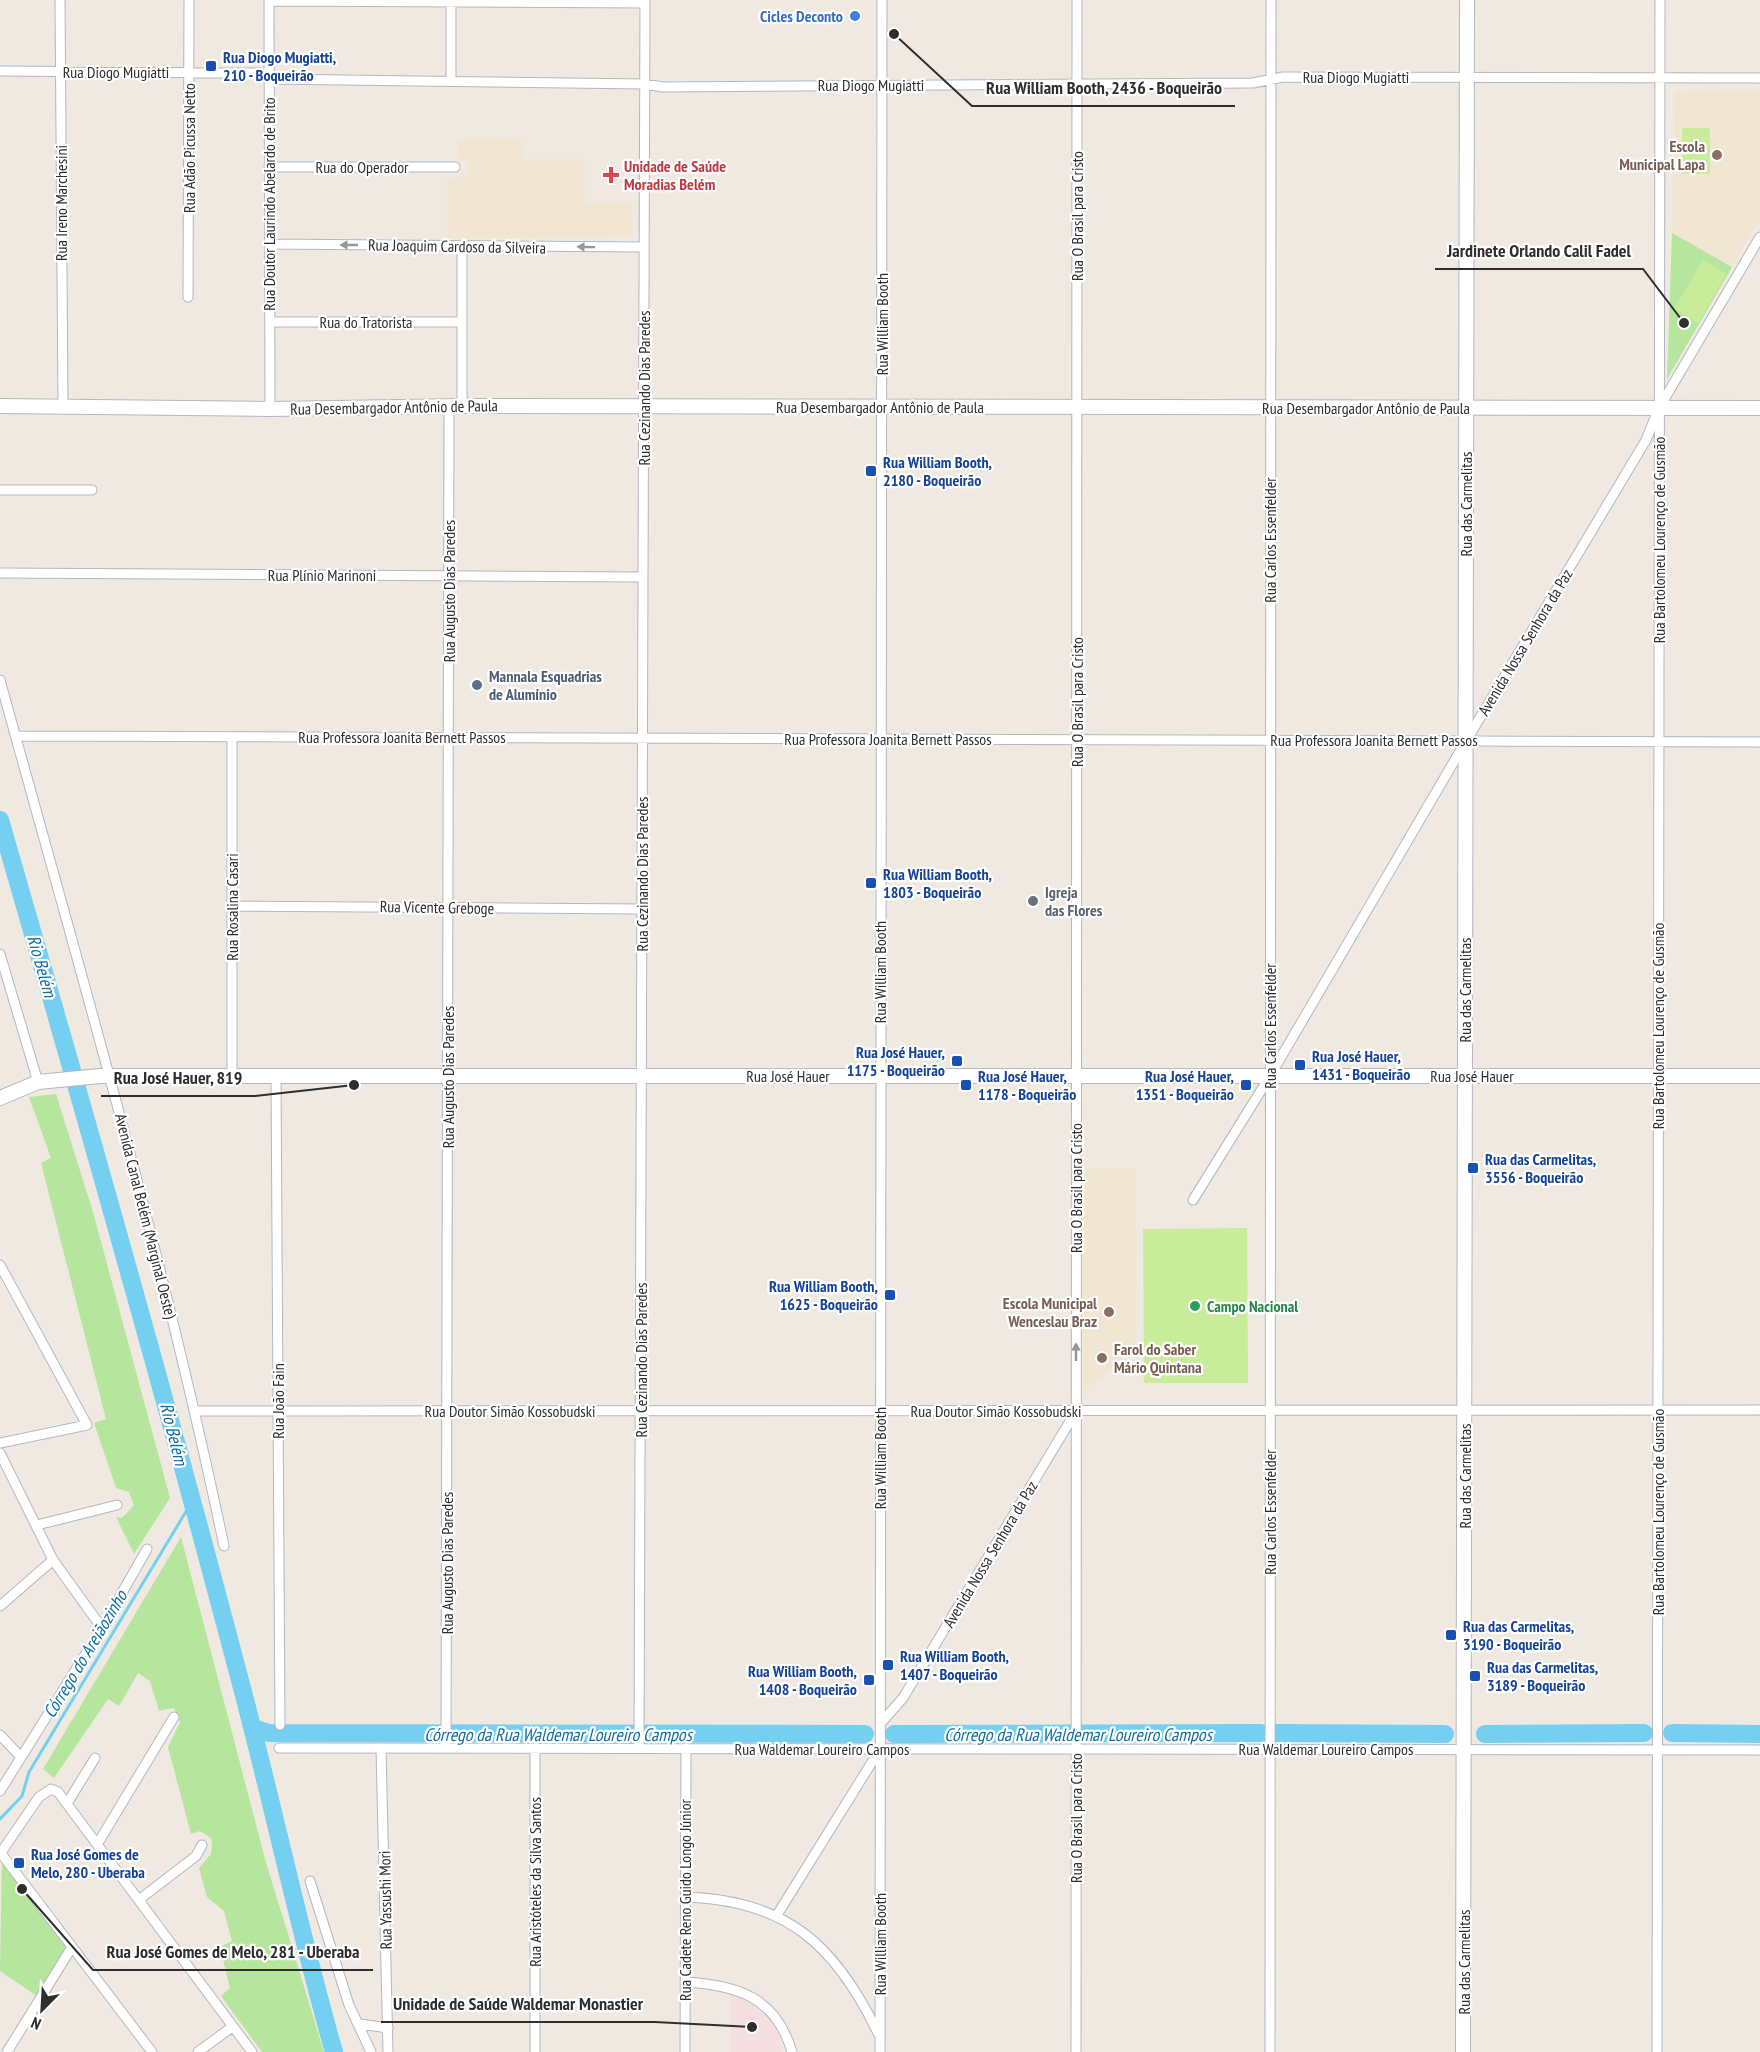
<svg xmlns="http://www.w3.org/2000/svg" width="1760" height="2052" viewBox="0 0 1760 2052" font-family="'PT Sans Narrow',sans-serif">
	<rect width="100%" height="100%" fill="#efe9e1"/>
	<path fill="#f0e6d1" d="M1760 90V218L1732 267 1672 233 1675 91Z
		M521 138 522 159H584L585 202H632V237L447 238V178L467 177V159H458V139Z
		M1082 1169H1135L1136 1348 1084 1392Z"/>
	<path fill="#f5dfe0" d="M730 1992 745 1998 770 2020 778 2034 783 2052H730Z"/>
	<path fill="#b6e59e" d="M1672 233 1732 267 1667 379Z
		M56 1094 93 1212 170 1498 134 1554 116 1517 122 1518 134 1505 129 1492 116 1488 94 1423 106 1419 41 1163 51 1158 29 1097Z
		M181 1537 265 1859 324 2052H262L221 1996 230 1988 220 1947 232 1941 224 1911 207 1897 199 1868 211 1854 212 1839 200 1831 191 1834 168 1747 180 1722 174 1708 159 1711 150 1681 138 1673 119 1706 108 1699 54 1778 43 1769Z
		M2 1859 68 1946 37 1996 0 1971Z"/>
	<path fill="#c9ec9a" d="M1682 128H1710V174H1682Z
		M1703 260 1726 274 1698 323 1674 309Z
		M1247 1228 1248 1383H1144L1143 1229Z"/>
	<g fill="none" stroke-linecap="round" stroke-linejoin="round">
		<path stroke="#75cff0" stroke-width="3" d="M0 1819 22 1796 29 1772 193 1500"/>
		<path stroke="#75cff0" stroke-width="18" d="M0 820C82 1103 163 1387 238 1673 272 1799 298 1927 334 2052
			M253 1728 269 1733 865 1734
			M1276 1733 1445 1734
			M1672 1733 1760 1734
			M894 1734 1261 1733
			M1485 1734 1644 1733"/>
		<g stroke="#b4b7c1" stroke-width="11">
			<path id="street" d="M60 0 63 407
				M269 0 270 409
				M451 0V81
				M269 1 645 3
				M0 71 269 73
				M269 79 645 84 663 87 1253 83 1283 77 1760 78
				M269 167H455
				M269 244 644 247
				M188 297 189 0
				M270 322H462
				M462 406V245
				M0 490H92
				M0 573 643 577
				M0 680C79 967 163 1254 224 1546
				M16 736 1760 742
				M232 906 642 909
				M0 954 38 1082
				M232 1076V737
				M276 1076 280 1725
				M1193 1200 1270 1076 1466 741 1646 440 1659 408 1760 237
				M0 1265 87 1425 0 1443
				M196 1411 1760 1410
				M0 1453 53 1560 102 1628
				M37 1525 117 1505
				M0 1606 53 1560
				M880 1724 903 1698 1075 1413
				M0 1735 21 1757
				M279 1748 1760 1750
				M381 1748 388 2052
				M446 1748 449 406
				M535 1748V2052
				M639 1748 645 0
				M0 1791 102 1628 147 1549
				M68 1802 95 1758
				M98 1843 174 1717
				M0 1852 152 2052
				M0 1854 39 1797 51 1789 58 1792 252 2052
				M310 1881 349 2005 371 2052
				M685 1897C786 1900 835 1944 878 2033
				M140 1899 196 1856 202 1845
				M777 1915 880 1749
				M685 1982C737 1985 776 1997 792 2052
				M360 2024 388 2028
				M7 2052 72 1947
				M198 2052 232 2027
				M685 2052 686 1748
				M880 2052 882 0
				M1076 2052 1077 0
				M1270 2052 1271 0
				M1657 2052 1660 0"/>
		</g>
		<g stroke="#b4b7c1" stroke-width="16">
			<path id="secondary" d="M0 406 270 409 462 406 1760 408
				M0 1098 38 1082 100 1076H1760
				M1463 2052 1467 0"/>
		</g>
		<use href="#street" stroke="#fff" stroke-width="9"/>
		<use href="#secondary" stroke="#fff" stroke-width="14"/>
	</g>
	<defs><path id="oneway-solid" d="M-6-.8H1V-3.2L6.5 0L1 3.2V.8H-6Z" transform="scale(1.5)"/></defs>
	<g fill="#969696">
		<use href="#oneway-solid" transform="translate(349 245) rotate(-180)"/>
		<use href="#oneway-solid" transform="translate(586 247) rotate(-179)"/>
		<use href="#oneway-solid" transform="translate(1076 1352) rotate(-90)"/>
	</g>
	<circle fill="#3f7fe0" stroke="#fff" stroke-width="2" cx="855" cy="16" r="6"/>
	<g fill="#1a4fb4" stroke="#fff" stroke-width="2">
		<rect x="205" y="60" width="12" height="12" rx="3"/>
		<rect x="865" y="465" width="12" height="12" rx="3"/>
		<rect x="865" y="877" width="12" height="12" rx="3"/>
		<rect x="951" y="1055" width="12" height="12" rx="3"/>
		<rect x="1294" y="1059" width="12" height="12" rx="3"/>
		<rect x="960" y="1079" width="12" height="12" rx="3"/>
		<rect x="1240" y="1079" width="12" height="12" rx="3"/>
		<rect x="1467" y="1162" width="12" height="12" rx="3"/>
		<rect x="884" y="1289" width="12" height="12" rx="3"/>
		<rect x="1445" y="1629" width="12" height="12" rx="3"/>
		<rect x="882" y="1659" width="12" height="12" rx="3"/>
		<rect x="1469" y="1670" width="12" height="12" rx="3"/>
		<rect x="863" y="1674" width="12" height="12" rx="3"/>
		<rect x="13" y="1857" width="12" height="12" rx="3"/>
	</g>
	<g fill="#8d6e63" stroke="#fff" stroke-width="2">
		<circle cx="1717" cy="155" r="6"/>
		<circle cx="1109" cy="1312" r="6"/>
		<circle cx="1102" cy="1358" r="6"/>
	</g>
	<path fill="#e0444e" stroke="#fff" stroke-width="2" d="M608 166h6v6h6v6h-6v6h-6v-6h-6v-6h6z"/>
	<circle fill="#5c6f8a" stroke="#fff" stroke-width="2" cx="477" cy="685" r="6"/>
	<circle fill="#6b7280" stroke="#fff" stroke-width="2" cx="1033" cy="901" r="6"/>
	<circle fill="#2e9e5b" stroke="#fff" stroke-width="2" cx="1195" cy="1306" r="6"/>
	<g text-anchor="middle" dominant-baseline="central" stroke-width="4.5" stroke-linejoin="round" paint-order="stroke">
		<g font-size="16" font-weight="bold" fill="#366cbe" stroke="#fff" text-anchor="end">
			<text x="843" y="16">Cicles Deconto</text>
		</g>
		<g font-size="16" font-weight="bold" fill="#164399" stroke="#fff" text-anchor="start">
			<text x="223" y="57">Rua Diogo Mugiatti,<tspan x="223" dy="18">210 - Boqueirão</tspan></text>
			<text x="883" y="462">Rua William Booth,<tspan x="883" dy="18">2180 - Boqueirão</tspan></text>
			<text x="883" y="874">Rua William Booth,<tspan x="883" dy="18">1803 - Boqueirão</tspan></text>
			<text x="945" y="1052" text-anchor="end">Rua José Hauer,<tspan x="945" dy="18">1175 - Boqueirão</tspan></text>
			<text x="1312" y="1056">Rua José Hauer,<tspan x="1312" dy="18">1431 - Boqueirão</tspan></text>
			<text x="978" y="1076">Rua José Hauer,<tspan x="978" dy="18">1178 - Boqueirão</tspan></text>
			<text x="1234" y="1076" text-anchor="end">Rua José Hauer,<tspan x="1234" dy="18">1351 - Boqueirão</tspan></text>
			<text x="1485" y="1159">Rua das Carmelitas,<tspan x="1485" dy="18">3556 - Boqueirão</tspan></text>
			<text x="878" y="1286" text-anchor="end">Rua William Booth,<tspan x="878" dy="18">1625 - Boqueirão</tspan></text>
			<text x="1463" y="1626">Rua das Carmelitas,<tspan x="1463" dy="18">3190 - Boqueirão</tspan></text>
			<text x="900" y="1656">Rua William Booth,<tspan x="900" dy="18">1407 - Boqueirão</tspan></text>
			<text x="1487" y="1667">Rua das Carmelitas,<tspan x="1487" dy="18">3189 - Boqueirão</tspan></text>
			<text x="857" y="1671" text-anchor="end">Rua William Booth,<tspan x="857" dy="18">1408 - Boqueirão</tspan></text>
			<text x="31" y="1854">Rua José Gomes de<tspan x="31" dy="18">Melo, 280 - Uberaba</tspan></text>
		</g>
		<g font-size="16" fill="#2e2e2e" stroke="#fff">
			<text x="116" y="72">Rua Diogo Mugiatti</text>
			<text x="1356" y="77">Rua Diogo Mugiatti</text>
			<text x="871" y="85">Rua Diogo Mugiatti</text>
			<text transform="translate(189 148) rotate(-90)">Rua Adão Picussa Netto</text>
			<text x="362" y="167">Rua do Operador</text>
			<text transform="translate(61 203) rotate(-90)">Rua Ireno Marchesini</text>
			<text transform="translate(269 204) rotate(-90)">Rua Doutor Laurindo Abelardo de Brito</text>
			<text transform="translate(1077 216) rotate(-90)">Rua O Brasil para Cristo</text>
			<text transform="translate(457 246) rotate(1)">Rua Joaquim Cardoso da Silveira</text>
			<text x="366" y="322">Rua do Tratorista</text>
			<text transform="translate(882 324) rotate(-90)">Rua William Booth</text>
			<text transform="translate(644 388) rotate(-90)">Rua Cezinando Dias Paredes</text>
			<text transform="translate(394 407) rotate(-1)">Rua Desembargador Antônio de Paula</text>
			<text x="880" y="407">Rua Desembargador Antônio de Paula</text>
			<text x="1366" y="408">Rua Desembargador Antônio de Paula</text>
			<text transform="translate(1466 504) rotate(-90)">Rua das Carmelitas</text>
			<text transform="translate(1270 540) rotate(-90)">Rua Carlos Essenfelder</text>
			<text transform="translate(1659 540) rotate(-90)">Rua Bartolomeu Lourenço de Gusmão</text>
			<text x="322" y="575">Rua Plínio Marinoni</text>
			<text transform="translate(449 591) rotate(-90)">Rua Augusto Dias Paredes</text>
			<text transform="translate(1525 642) rotate(-59)">Avenida Nossa Senhora da Paz</text>
			<text transform="translate(1077 702) rotate(-90)">Rua O Brasil para Cristo</text>
			<text x="402" y="737">Rua Professora Joanita Bernett Passos</text>
			<text x="888" y="739">Rua Professora Joanita Bernett Passos</text>
			<text x="1374" y="740">Rua Professora Joanita Bernett Passos</text>
			<text transform="translate(642 874) rotate(-90)">Rua Cezinando Dias Paredes</text>
			<text transform="translate(232 907) rotate(-90)">Rua Rosalina Casari</text>
			<text transform="translate(437 907) rotate(1)">Rua Vicente Greboge</text>
			<text transform="translate(880 972) rotate(-90)">Rua William Booth</text>
			<text transform="translate(1465 990) rotate(-90)">Rua das Carmelitas</text>
			<text transform="translate(1270 1026) rotate(-90)">Rua Carlos Essenfelder</text>
			<text transform="translate(1658 1026) rotate(-90)">Rua Bartolomeu Lourenço de Gusmão</text>
			<text x="788" y="1076">Rua José Hauer</text>
			<text x="1472" y="1076">Rua José Hauer</text>
			<text transform="translate(448 1077) rotate(-90)">Rua Augusto Dias Paredes</text>
			<text transform="translate(1076 1188) rotate(-90)">Rua O Brasil para Cristo</text>
			<text transform="translate(146 1216) rotate(76)">Avenida Canal Belém (Marginal Oeste)</text>
			<text transform="translate(641 1360) rotate(-90)">Rua Cezinando Dias Paredes</text>
			<text transform="translate(278 1401) rotate(-90)">Rua João Fain</text>
			<text x="510" y="1411">Rua Doutor Simão Kossobudski</text>
			<text x="996" y="1411">Rua Doutor Simão Kossobudski</text>
			<text transform="translate(880 1458) rotate(-90)">Rua William Booth</text>
			<text transform="translate(1465 1476) rotate(-90)">Rua das Carmelitas</text>
			<text transform="translate(1270 1512) rotate(-90)">Rua Carlos Essenfelder</text>
			<text transform="translate(1658 1512) rotate(-90)">Rua Bartolomeu Lourenço de Gusmão</text>
			<text transform="translate(990 1554) rotate(-59)">Avenida Nossa Senhora da Paz</text>
			<text transform="translate(447 1563) rotate(-90)">Rua Augusto Dias Paredes</text>
			<text x="822" y="1749">Rua Waldemar Loureiro Campos</text>
			<text x="1326" y="1749">Rua Waldemar Loureiro Campos</text>
			<text transform="translate(1076 1818) rotate(-90)">Rua O Brasil para Cristo</text>
			<text transform="translate(535 1882) rotate(-90)">Rua Aristóteles da Silva Santos</text>
			<text transform="translate(385 1900) rotate(-91)">Rua Yassushi Mori</text>
			<text transform="translate(685 1900) rotate(-90)">Rua Cadete Reno Guido Longo Júnior</text>
			<text transform="translate(880 1944) rotate(-90)">Rua William Booth</text>
			<text transform="translate(1464 1962) rotate(-90)">Rua das Carmelitas</text>
		</g>
		<g font-size="16" font-weight="bold" fill="#785e54" stroke="#fff" text-anchor="end">
			<text x="1705" y="146">Escola<tspan x="1705" dy="18">Municipal Lapa</tspan></text>
			<text x="1097" y="1303">Escola Municipal<tspan x="1097" dy="18">Wenceslau Braz</tspan></text>
			<text x="1114" y="1349" text-anchor="start">Farol do Saber<tspan x="1114" dy="18">Mário Quintana</tspan></text>
		</g>
		<g font-size="16" font-weight="bold" fill="#be3a42" stroke="#fff" text-anchor="start">
			<text x="624" y="166">Unidade de Saúde<tspan x="624" dy="18">Moradias Belém</tspan></text>
		</g>
		<g font-size="16" font-weight="bold" fill="#4e5e75" stroke="#fff" text-anchor="start">
			<text x="489" y="676">Mannala Esquadrias<tspan x="489" dy="18">de Alumínio</tspan></text>
		</g>
		<g font-size="16" font-weight="bold" fill="#5b616d" stroke="#fff" text-anchor="start">
			<text x="1045" y="892">Igreja<tspan x="1045" dy="18">das Flores</tspan></text>
		</g>
		<g font-size="16" font-weight="bold" fill="#27864d" stroke="#fff" text-anchor="start">
			<text x="1207" y="1306">Campo Nacional</text>
		</g>
		<g font-size="18" font-style="italic" fill="#0d6fa3" stroke="#fff">
			<text transform="translate(42 966) rotate(74)">Rio Belém</text>
			<text transform="translate(174 1434) rotate(76)">Rio Belém</text>
			<text transform="translate(85 1654) rotate(-59)">Córrego do Areiãozinho</text>
			<text x="558" y="1734">Córrego da Rua Waldemar Loureiro Campos</text>
			<text x="1078" y="1734">Córrego da Rua Waldemar Loureiro Campos</text>
		</g>
	</g>
	<path fill="none" stroke="#2e2e2e" stroke-width="2" d="M894 34L972 106H1235M1684 323L1643 269H1435M354 1085L255 1096H101M22 1889L93 1970H373M752 2027L655 2022H381"/>
	<g fill="#2e2e2e" stroke="#fff" stroke-width="2">
		<circle cx="894" cy="34" r="6"/>
		<circle cx="1684" cy="323" r="6"/>
		<circle cx="354" cy="1085" r="6"/>
		<circle cx="22" cy="1889" r="6"/>
		<circle cx="752" cy="2027" r="6"/>
	</g>
	<g font-size="18" text-anchor="middle" font-weight="bold" fill="#2e2e2e" stroke="#fff" stroke-width="4.5" stroke-linejoin="round" paint-order="stroke">
		<text x="1104" y="94">Rua William Booth, 2436 - Boqueirão</text>
		<text x="1539" y="257">Jardinete Orlando Calil Fadel</text>
		<text x="178" y="1084">Rua José Hauer, 819</text>
		<text x="233" y="1958">Rua José Gomes de Melo, 281 - Uberaba</text>
		<text x="518" y="2010">Unidade de Saúde Waldemar Monastier</text>
	</g>
	<g transform="translate(42 2010) rotate(204)" stroke="#ffffff" stroke-width="4.5" paint-order="stroke">
	<path d="M0-4.5L10 22L0 15L-10 22Z" fill="#2e2e2e"/>
	<text y="-9" font-size="16" font-weight="bold" text-anchor="middle" fill="#2e2e2e">N</text>
	</g>
</svg>
